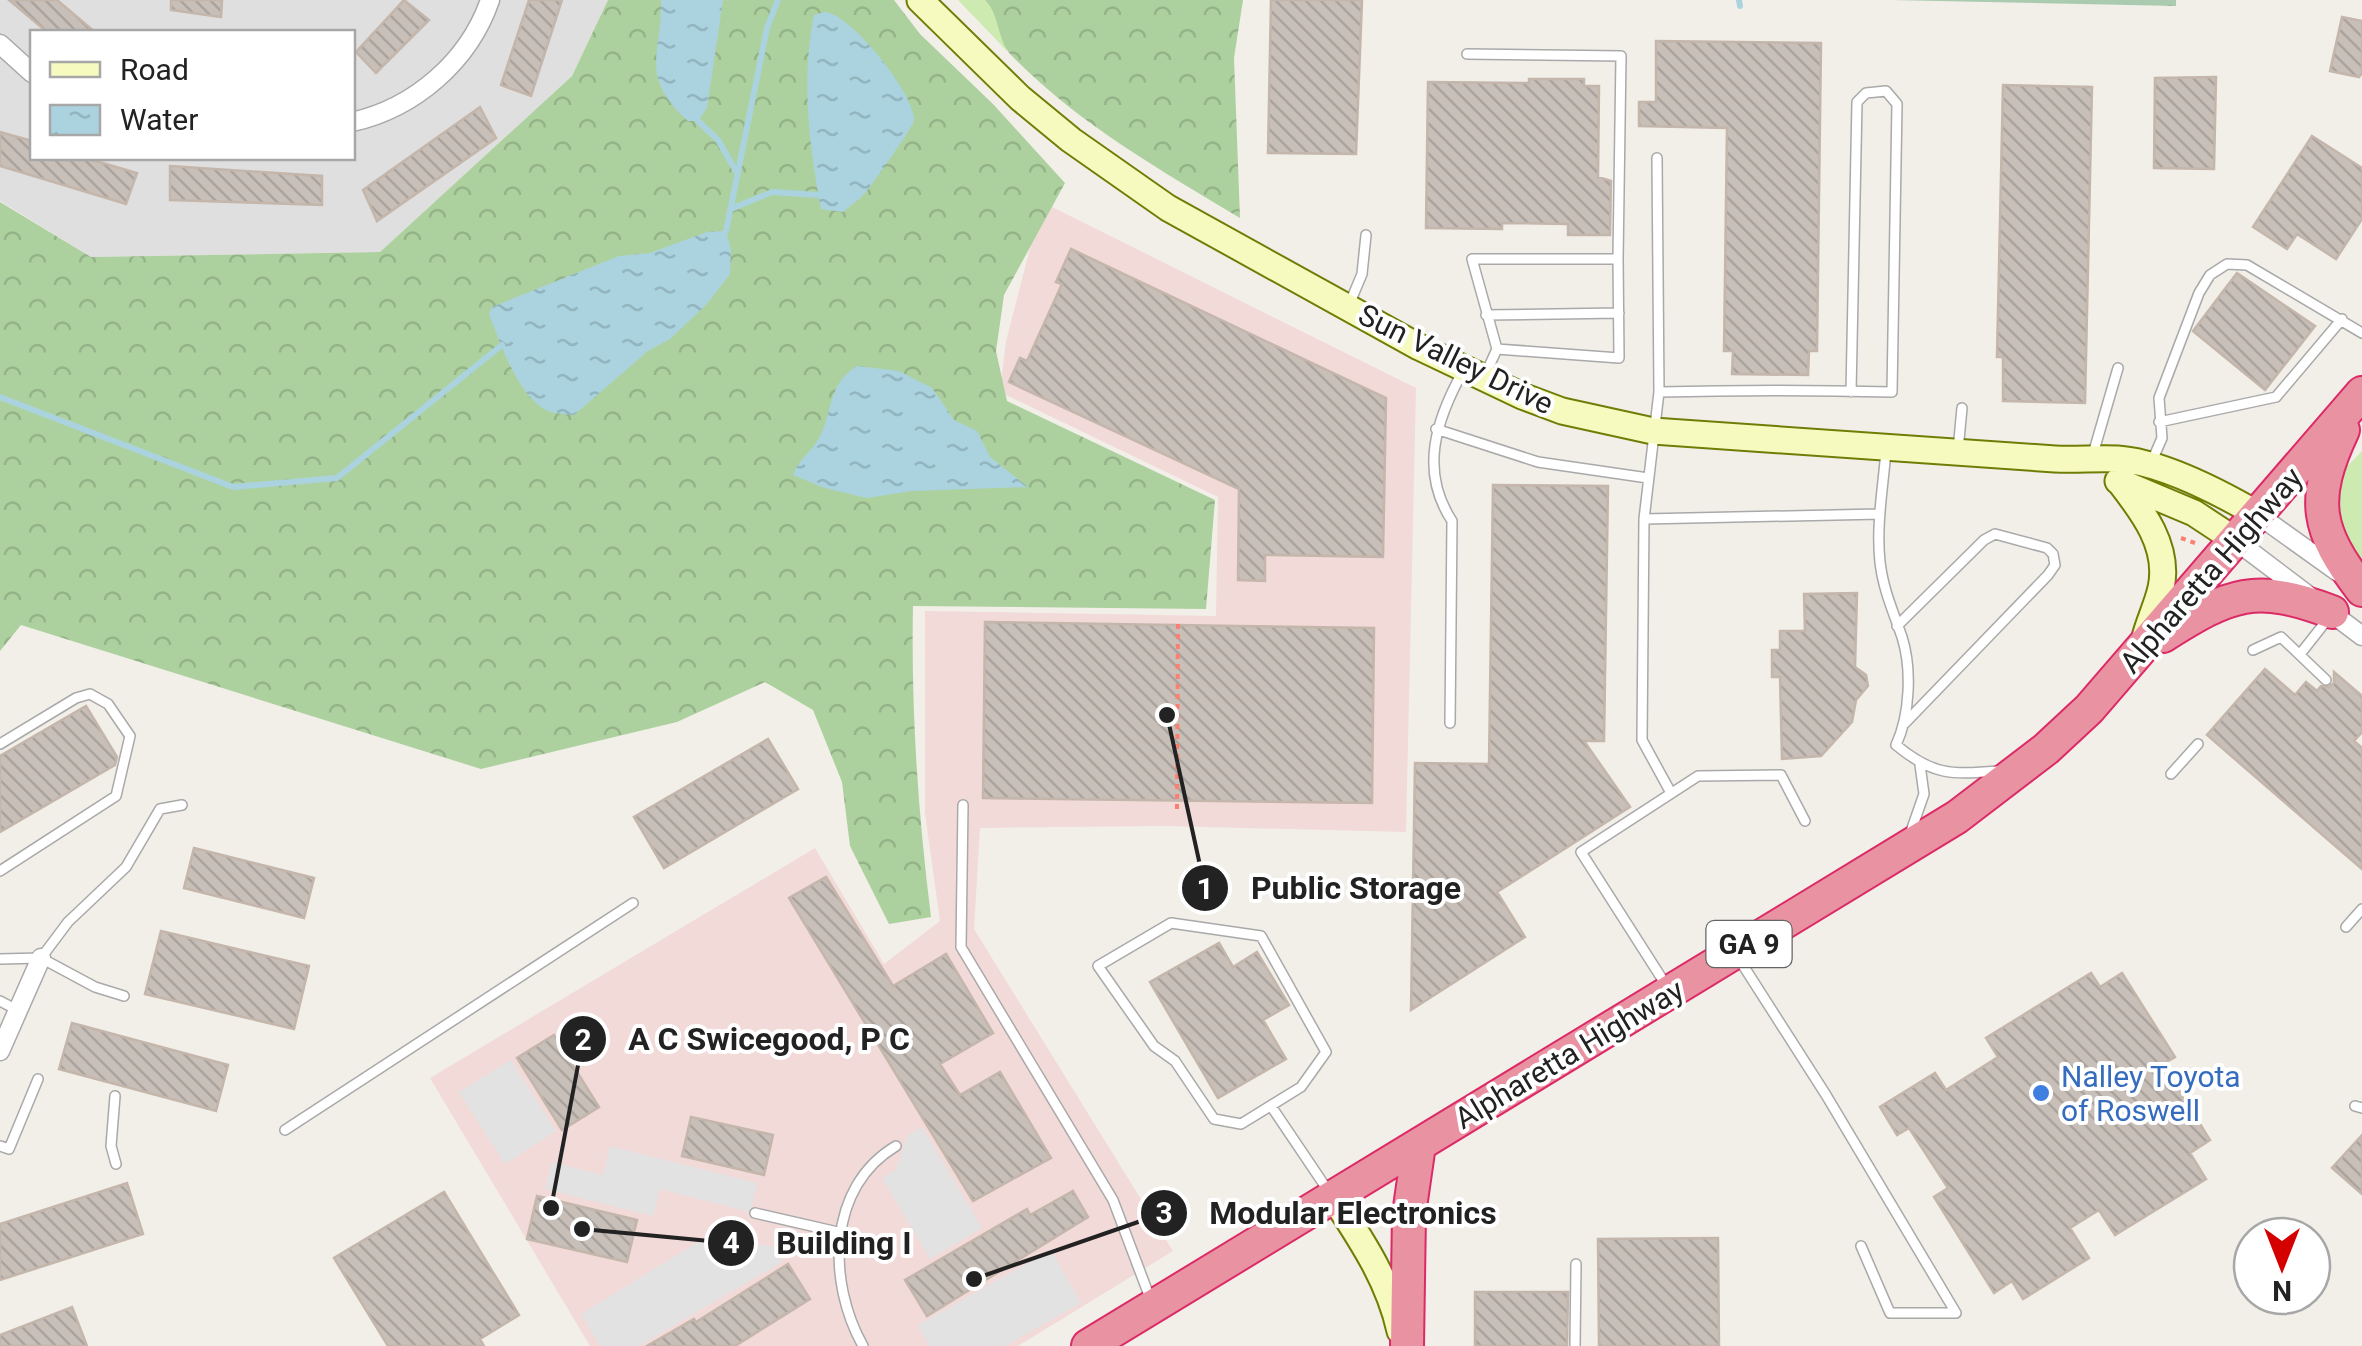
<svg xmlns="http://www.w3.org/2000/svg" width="2362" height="1346" viewBox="0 0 2362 1346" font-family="Roboto,sans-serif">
	<defs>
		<pattern id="forest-crowns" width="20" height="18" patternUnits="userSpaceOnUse" patternTransform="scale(2.5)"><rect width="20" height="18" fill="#add19e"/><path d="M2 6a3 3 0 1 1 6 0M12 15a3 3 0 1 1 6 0" fill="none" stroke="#95b388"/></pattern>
		<pattern id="cemetery-stones" width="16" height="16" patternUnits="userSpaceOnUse" patternTransform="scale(2.5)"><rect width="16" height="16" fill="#aacbaf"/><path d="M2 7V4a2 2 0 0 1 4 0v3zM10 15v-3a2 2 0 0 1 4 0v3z" fill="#92ae96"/></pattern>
		<pattern id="water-ripples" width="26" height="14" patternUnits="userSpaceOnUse" patternTransform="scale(2.5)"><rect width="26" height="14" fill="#aad3df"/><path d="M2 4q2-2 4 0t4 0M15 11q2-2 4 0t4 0" fill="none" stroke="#92b5bf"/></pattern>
		<pattern id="building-back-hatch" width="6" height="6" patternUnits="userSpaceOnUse" patternTransform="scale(2.5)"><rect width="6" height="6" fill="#c7bfb8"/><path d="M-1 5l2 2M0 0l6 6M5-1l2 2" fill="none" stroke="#aba49e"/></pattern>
	</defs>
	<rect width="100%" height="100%" fill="#f2efe9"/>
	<path fill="#e0dfdf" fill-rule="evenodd" d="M0 0H608L572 76 380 252 91 257 0 201ZM32 32H352V158H32Z"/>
	<path fill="#f2dad9" d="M1042 202 1416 388 1406 832 1166 826 980 828 974 929 1173 1251 1018 1346H590L430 1078 815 848 884 964 940 921 925 814V611L1216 616 1218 497 1000 392 1006 341Z"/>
	<path fill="#cdebb0" d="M958 0H985L993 8 1007 51Z
		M2362 451V561L2343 545 2333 481Z"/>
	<path fill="url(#forest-crowns)" d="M608 0H894L920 34 993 104 1065 183 1004 295 996 351 1007 401 1215 500 1206 609 913 606C911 711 918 813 931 917L889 924 850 846 842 782 813 710 765 682 677 722 481 769 21 625 0 651V202L91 257 380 252 572 76Z
		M985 0H1243L1234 58 1240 218C1160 170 1077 123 1011 55 997 40 1000 15 985 0Z"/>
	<path fill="url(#cemetery-stones)" d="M1891 0H2176V6Z"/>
	<path fill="#e2e2e2" d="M511 1060 556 1131 505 1164 459 1092Z
		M922 1127 982 1228 930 1259 882 1178 896 1169 907 1136Z
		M610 1146 757 1183 750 1212 660 1189 653 1216 545 1189 552 1162 603 1175Z
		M721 1228 731 1243 772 1246 782 1262 639 1346H600L581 1314Z
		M1051 1250 1081 1303 1005 1346H929L918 1325Z"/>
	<path fill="url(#water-ripples)" d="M661 0H723L707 108 698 121H688C638 75 662 55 661 0Z
		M824 12C850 12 916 96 914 120 914 126 873 183 867 191 860 199 851 205 843 212L821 209C809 143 801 81 814 15Z
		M726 231 731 249 730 274 706 305 670 339 648 351 574 415C567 414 557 414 551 412 519 401 500 342 489 314L492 307 619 256 650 253 707 232Z
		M857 366 899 371 932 388 954 420 977 431 990 457 1028 487 912 491 867 498 825 488 793 475C800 458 807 456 816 443 835 415 824 387 857 366Z"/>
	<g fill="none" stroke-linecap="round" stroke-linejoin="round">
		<path stroke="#aad3df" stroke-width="6" d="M1739 0 1740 6
			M698 121 718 140 736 171
			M731 209 772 192 818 195
			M726 231 767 28 778 0
			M0 397 233 487 337 478 502 345"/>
	</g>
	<path fill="url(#building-back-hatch)" stroke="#c4b6ab" stroke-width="2.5" d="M9 0H57L95 32H47Z
		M171 0H222L221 17 171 10Z
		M404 0 429 20 376 73 356 52Z
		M529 0H562L531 96 501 85Z
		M1271 0H1362L1356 154 1268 153Z
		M2342 17 2362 21V73L2359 77 2330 71Z
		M1656 41 1821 43 1817 351H1809L1808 375 1732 374 1733 351H1724L1727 128 1639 126V102H1656Z
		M2216 77 2214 169 2154 168 2155 78Z
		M1529 79H1584V86H1599L1598 177 1611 181 1610 235H1568V224L1502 223V229L1426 228 1428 82 1529 83Z
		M2003 85 2092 87 2085 403 2003 401V357H1997Z
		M480 107 496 138 377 221 363 190Z
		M0 132 32 141V158H86L137 173 126 204 0 166Z
		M2312 136 2362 168V219L2336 259 2297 234 2287 249 2253 227Z
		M170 166 322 176V205L170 200Z
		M1071 249 1386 398 1383 557 1265 555V581L1238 580 1239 489 1009 382 1020 358 1027 361 1062 284 1056 282Z
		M2237 273 2315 326 2265 390 2193 331Z
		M1493 485 1608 486 1604 741H1584L1630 807 1497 892 1525 937 1411 1010 1415 763 1489 764Z
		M1857 593 1855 667 1866 675 1868 686 1856 700 1852 722 1821 756 1782 759 1780 677H1772V650H1780V631H1805L1804 594Z
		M985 622 1374 628 1372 803 983 798Z
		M2265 669 2295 695 2306 682 2317 691 2321 686 2329 687 2334 683V672L2362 696V732L2354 741 2362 748V869L2207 735Z
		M86 706 117 757 115 765 0 832V756Z
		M768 739 798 789 664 868 634 817Z
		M194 848 314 878 304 918 184 888Z
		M826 877 893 986 946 954 993 1033 940 1064 960 1095 1000 1072 1051 1158 973 1201 789 898Z
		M161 931 309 966 294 1029 145 994Z
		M1219 943 1233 967 1257 952 1289 1005 1263 1020 1286 1059 1218 1098 1150 982Z
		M2091 973 2100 987 2122 973 2175 1057 2163 1064 2210 1140 2190 1153 2206 1179 2115 1235 2099 1210 2070 1228 2089 1258 2023 1299 2012 1281 1994 1293 1934 1197 1948 1188 1909 1128 1897 1135 1880 1107 1935 1073 1946 1090 1998 1057 1986 1038Z
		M72 1023 228 1065 216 1111 59 1069Z
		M554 1035 599 1107 562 1130 517 1058Z
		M691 1117 773 1135 764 1175 682 1156Z
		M2362 1135V1194L2332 1168Z
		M127 1183 143 1234 0 1280V1224Z
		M1073 1191 1088 1217 927 1316 905 1280 1027 1209 1030 1215Z
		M444 1192 519 1315 480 1339 484 1346H388L334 1258Z
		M537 1196 637 1220 627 1262 527 1239Z
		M1718 1238 1719 1346H1599L1598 1239Z
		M788 1264 810 1299 735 1346H647L694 1319 696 1322Z
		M1475 1292H1568L1567 1346H1475Z
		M72 1307 87 1346H0V1335Z"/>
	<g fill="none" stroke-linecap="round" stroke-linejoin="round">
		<g stroke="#a9a9a9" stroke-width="12">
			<path id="lane" d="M1467 54 1621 56 1618 259
				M1657 158 1659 392 1644 519 1642 740 1671 793
				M1349 305 1362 274 1366 235
				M1486 315 1619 313
				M1486 373 1497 349 1472 259H1618L1619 358 1497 349
				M1659 392C1736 390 1815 390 1892 392L1897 104 1886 91 1866 93 1857 102 1851 392
				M2159 422 2276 397 2342 319
				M1436 429 1538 462 1648 478
				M1958 450 1962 408
				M1886 451C1883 487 1876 526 1880 562 1883 589 1893 611 1902 637 1912 669 1910 715 1896 745 1932 775 1951 775 1997 771
				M2093 454 2118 368
				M2152 461 2162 438 2159 398 2199 293 2210 275 2227 264 2247 265 2362 333
				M1644 519 1880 514
				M1897 626 1984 540 1995 534 2047 548 2053 554 2055 565 2048 575 1905 723
				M2253 650 2281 637 2326 680
				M2301 653 2327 620
				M1450 723 1452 521C1419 471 1436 420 1463 371
				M0 744 76 698 90 694 108 704 130 736 116 796 0 871
				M2171 774 2198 744
				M963 805 961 947 1113 1200 1150 1298
				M1910 834 1924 794 1920 765
				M1171 923 1261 936 1326 1052 1301 1087 1241 1124 1214 1119 1175 1061 1154 1046 1098 966Z
				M2346 927 2362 909
				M41 958 68 922 126 867 160 809 182 805
				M0 959 41 958 95 987 124 996
				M1739 959 1826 1095 1956 1313H1890L1861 1246
				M1666 985 1581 852 1698 776 1781 775 1805 821
				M0 1001 19 1011
				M115 1096 111 1146 116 1164
				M1271 1106 1329 1192
				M2355 1106 2362 1108
				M285 1130 633 903
				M0 1146 9 1149 38 1079
				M755 1213 842 1233
				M863 1346C827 1282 827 1187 896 1146
				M1575 1346 1576 1264"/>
		</g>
		<g stroke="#a9a9a9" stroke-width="21">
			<path id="street" d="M0 44 32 73
				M352 122C415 108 469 61 490 0
				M2257 514 2338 572
				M2235 540 2362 636
				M0 1051 41 958"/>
		</g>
		<g stroke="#707d05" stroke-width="29">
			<path id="secondary" d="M920 0 1020 98 1071 140 1168 208 1419 347 1522 396 1562 411 1653 431 2055 459C2076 460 2097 458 2118 459 2162 462 2219 492 2257 514
				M2118 481 2194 513 2235 540
				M2119 481C2143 512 2170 547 2161 588 2157 606 2148 623 2144 641
				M1334 1198C1362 1241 1389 1281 1400 1331"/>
		</g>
		<g stroke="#dc2a67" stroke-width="36">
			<path id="highway" d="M2343 430C2310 500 2316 530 2362 590
				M2163 636C2231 593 2255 583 2332 612
				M1088 1346 1957 817 2046 749 2089 709 2362 393
				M1407 1346 1409 1214 1419 1145"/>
		</g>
		<path stroke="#fa8072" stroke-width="4" stroke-dasharray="5 5" stroke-linecap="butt" d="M2181 538 2195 543
			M1177 809 1178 620"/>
		<use href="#lane" stroke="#fff" stroke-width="9"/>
		<use href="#street" stroke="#fff" stroke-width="18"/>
		<use href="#secondary" stroke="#f7fabf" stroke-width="25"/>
		<use href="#highway" stroke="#e892a2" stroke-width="32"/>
	</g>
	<circle fill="#3f7fe0" stroke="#fff" stroke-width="4" cx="2041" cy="1093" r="10"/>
	<g text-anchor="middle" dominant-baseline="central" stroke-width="8" stroke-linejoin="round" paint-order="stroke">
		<rect fill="#fff" stroke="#646464" stroke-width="2.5" x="1706.5" y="921" width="85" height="46" rx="8"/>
		<g font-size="28" font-weight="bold" fill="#222">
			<text x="1749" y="944">GA 9</text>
		</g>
		<g font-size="30" fill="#222" stroke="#fff">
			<text transform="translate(1456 359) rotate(26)">Sun Valley Drive</text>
			<text transform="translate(2211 570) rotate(-49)">Alpharetta Highway</text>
			<text transform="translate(1569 1054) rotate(-31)">Alpharetta Highway</text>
		</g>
		<g font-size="30" fill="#366cbe" stroke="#fff" text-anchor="start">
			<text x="2061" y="1076">Nalley Toyota<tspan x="2061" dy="34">of Roswell</tspan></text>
		</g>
	</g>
	<path fill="none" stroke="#222" stroke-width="4" d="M1167 715L1205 888M551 1208L583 1039M974 1279L1164 1213M582 1229L731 1243"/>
	<g fill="#222" stroke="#fff" stroke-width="4">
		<circle cx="1167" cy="715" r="10"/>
		<circle cx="551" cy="1208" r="10"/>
		<circle cx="974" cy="1279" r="10"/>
		<circle cx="582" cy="1229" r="10"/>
		<circle cx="1205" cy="888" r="25"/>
		<circle cx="583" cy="1039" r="25"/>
		<circle cx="1164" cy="1213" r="25"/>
		<circle cx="731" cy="1243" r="25"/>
	</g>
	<g font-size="30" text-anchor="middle" font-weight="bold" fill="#fff">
		<text x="1205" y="899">1</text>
		<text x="583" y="1050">2</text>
		<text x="1164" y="1223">3</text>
		<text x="731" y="1253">4</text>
	</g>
	<g font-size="32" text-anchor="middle" font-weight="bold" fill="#222" stroke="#fff" stroke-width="8" stroke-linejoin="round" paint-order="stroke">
		<text x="1356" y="899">Public Storage</text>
		<text x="769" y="1050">A C Swicegood, P C</text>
		<text x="1353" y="1224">Modular Electronics</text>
		<text x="844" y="1254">Building I</text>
	</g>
	<rect x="30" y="30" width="325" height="130" fill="#ffffff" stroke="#a7a7a7" stroke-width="2.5"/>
	<rect x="50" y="62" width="50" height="15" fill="#f7fabf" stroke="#a7a7a7" stroke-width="2.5"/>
	<text x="120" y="80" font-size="30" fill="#222222">Road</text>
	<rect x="50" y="105" width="50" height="30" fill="url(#water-ripples)" stroke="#a7a7a7" stroke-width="2.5"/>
	<text x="120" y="130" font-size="30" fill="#222222">Water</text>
	<g transform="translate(2282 1266) rotate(180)"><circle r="48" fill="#ffffff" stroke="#a7a7a7" stroke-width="2.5"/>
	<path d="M0-8L18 38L0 25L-18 38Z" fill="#d40000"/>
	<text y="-15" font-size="28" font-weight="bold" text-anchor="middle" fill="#222222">N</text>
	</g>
</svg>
